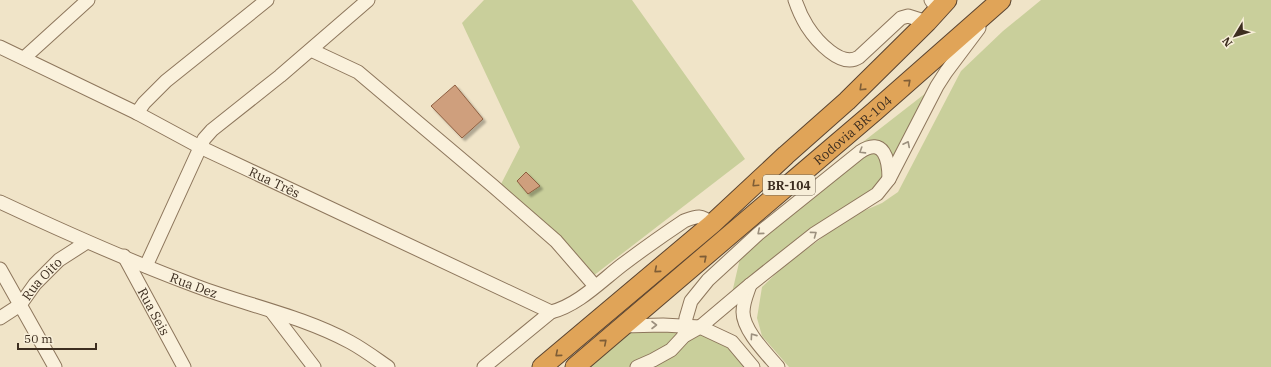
<svg xmlns="http://www.w3.org/2000/svg" width="1271" height="367" viewBox="0 0 1271 367" font-family="'IBM Plex Serif',serif">
	<defs>
		<filter id="shadow"><feDropShadow dx="3" dy="3" stdDeviation="1" flood-color="#0004"/></filter>
	</defs>
	<rect width="100%" height="100%" fill="#f0e4c8"/>
	<path fill="#c9cf9b" d="M484 0H632L745 159 593 276 500 186 520 147 462 23Z
		M1041 0H1271V367H789L762 336 757 318 762 287 785 265 819 240 845 219 882 203 898 192 961 71 1003 31Z
		M931 89 894 164 887 153 859 145Z
		M875 150 881 155 886 176 878 187 732 293 741 254 864 152Z
		M687 327 731 344 751 367H582L625 330Z"/>
	<path fill="#cf9f7d" stroke="#8d5f41" filter="url(#shadow)" d="M455 85 483 119 462 138 431 106Z
		M526 172 540 186 528 194 517 181Z"/>
	<g fill="none" stroke-linecap="round" stroke-linejoin="round">
		<g stroke="#8d765c" stroke-width="15">
			<g id="minor">
				<path d="M795 0C798 9 802 18 807 26 816 40 841 69 859 57L901 18 908 16 927 22"/>
				<path d="M931 0 938 10"/>
				<path id="s1" d="M0 47 137 113 200 147 551 312"/>
				<path d="M311 50 358 72 493 186 556 241 595 286"/>
				<path d="M24 58 88 0"/>
				<path d="M137 113 144 103 166 81 267 0"/>
				<path id="s2" d="M0 202C64 232 129 261 196 286 246 305 302 316 350 342 363 349 375 358 388 367"/>
				<path id="s3" d="M124 256 184 367"/>
				<path d="M146 266 204 139 212 130 280 76 368 0"/>
				<path d="M0 269 55 367"/>
				<path d="M750 285C747 294 743 302 743 312 743 330 766 353 778 367"/>
				<path d="M272 312 314 367"/>
				<path id="s4" d="M0 318 20 305 35 284 59 260 87 242"/>
				<path d="M623 326 663 325 700 327 732 342 753 367"/>
				<path d="M684 336 686 318 691 301 708 280 758 234 860 152C884 136 889 160 889 179"/>
				<path d="M484 367 551 312C578 305 600 282 622 265 642 250 663 235 684 221 697 216 701 214 712 224"/>
				<path d="M637 367 653 360 671 350 684 336 700 327 751 284 814 234 877 194 889 179 937 86 946 72 979 28"/>
			</g>
		</g>
		<g stroke="#5b4430" stroke-width="21">
			<g id="highway">
				<path d="M542 367 712 224 786 155 847 101 927 22 947 0"/>
				<path id="s5" d="M575 367 875 111 1001 0"/>
			</g>
		</g>
		<use href="#minor" stroke="#faf1dc" stroke-width="13"/>
		<use href="#highway" stroke="#e0a458" stroke-width="19"/>
	</g>
	<defs><path id="oneway-chevron" d="M-2-3.5L2.5 0L-2 3.5" fill="none" stroke-width="1.6" stroke-linecap="round" stroke-linejoin="round"/></defs>
	<g stroke="#7e5d36">
		<use href="#oneway-chevron" transform="translate(908 82) rotate(-42)"/>
		<use href="#oneway-chevron" transform="translate(862 88) rotate(136)"/>
		<use href="#oneway-chevron" transform="translate(755 184) rotate(137)"/>
		<use href="#oneway-chevron" transform="translate(704 258) rotate(-40)"/>
		<use href="#oneway-chevron" transform="translate(657 270) rotate(140)"/>
		<use href="#oneway-chevron" transform="translate(604 342) rotate(-41)"/>
		<use href="#oneway-chevron" transform="translate(558 354) rotate(140)"/>
	</g>
	<g stroke="#9c907e">
		<use href="#oneway-chevron" transform="translate(907 144) rotate(-63)"/>
		<use href="#oneway-chevron" transform="translate(862 151) rotate(148)"/>
		<use href="#oneway-chevron" transform="translate(760 232) rotate(140)"/>
		<use href="#oneway-chevron" transform="translate(814 234) rotate(-36)"/>
		<use href="#oneway-chevron" transform="translate(654 325)"/>
		<use href="#oneway-chevron" transform="translate(753 336) rotate(-125)"/>
	</g>
	<g text-anchor="middle" dominant-baseline="central" stroke-width="3" stroke-linejoin="round" paint-order="stroke">
		<rect fill="#f7eed8" stroke="#756857" stroke-width="1" x="763" y="175" width="52" height="20" rx="3"/>
		<g font-size="12" font-weight="bold" fill="#3d2e20">
			<text x="789" y="185">BR-104</text>
		</g>
		<g font-size="13" fill="#3d2e20" stroke="#f7eed8">
			<text stroke="none"><textPath href="#s5" startOffset="365">Rodovia BR-104</textPath></text>
			<text stroke="none"><textPath href="#s1" startOffset="306">Rua Três</textPath></text>
			<text stroke="none"><textPath href="#s4" startOffset="58">Rua Oito</textPath></text>
			<text stroke="none"><textPath href="#s2" startOffset="211">Rua Dez</textPath></text>
			<text stroke="none"><textPath href="#s3" startOffset="63">Rua Seis</textPath></text>
		</g>
	</g>
	<g transform="translate(1235 36) rotate(232)" stroke="#f7eed8" stroke-width="3" paint-order="stroke">
	<path d="M0-3L7 15L0 10L-7 15Z" fill="#3d2e20"/>
	<text y="-6" font-size="11" font-weight="bold" text-anchor="middle" fill="#3d2e20">N</text>
	</g>
	<path d="M18 343v6h78v-6" fill="none" stroke="#3d2e20" stroke-width="2"/>
	<text x="24" y="343" font-size="12" fill="#3d2e20" stroke="#f7eed8" stroke-width="3" paint-order="stroke">50 m</text>
</svg>
